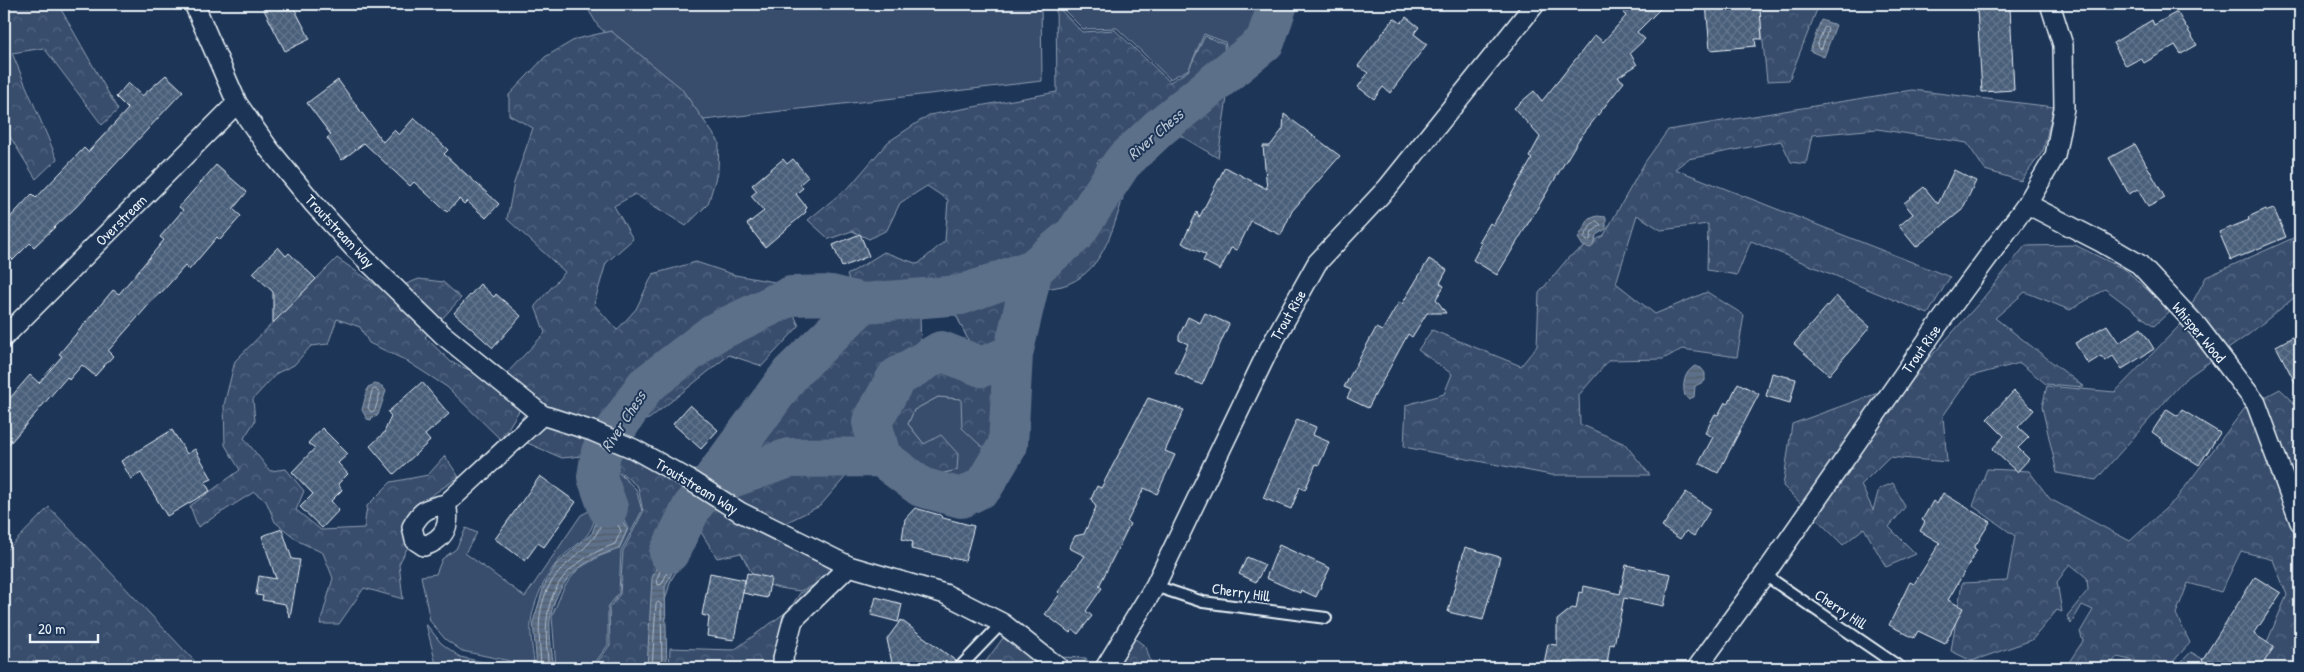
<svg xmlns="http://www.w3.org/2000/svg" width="2304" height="672" viewBox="0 0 2304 672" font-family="'Patrick Hand',sans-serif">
	<defs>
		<pattern id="forest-crowns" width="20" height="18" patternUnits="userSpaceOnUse" patternTransform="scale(1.25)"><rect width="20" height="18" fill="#374d6c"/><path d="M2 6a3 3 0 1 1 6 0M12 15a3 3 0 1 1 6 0" fill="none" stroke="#546782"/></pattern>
		<pattern id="water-rules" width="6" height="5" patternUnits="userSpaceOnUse" patternTransform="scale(1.25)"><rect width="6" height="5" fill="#5d7089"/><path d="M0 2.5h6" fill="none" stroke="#505a66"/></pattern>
		<pattern id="building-cross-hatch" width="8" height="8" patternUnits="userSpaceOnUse" patternTransform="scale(1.25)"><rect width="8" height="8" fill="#495e7a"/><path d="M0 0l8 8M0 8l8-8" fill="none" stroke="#63768e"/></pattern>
	</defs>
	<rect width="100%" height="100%" fill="#1d3557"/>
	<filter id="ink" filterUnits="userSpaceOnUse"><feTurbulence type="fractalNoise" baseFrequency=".02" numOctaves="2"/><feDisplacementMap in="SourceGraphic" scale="10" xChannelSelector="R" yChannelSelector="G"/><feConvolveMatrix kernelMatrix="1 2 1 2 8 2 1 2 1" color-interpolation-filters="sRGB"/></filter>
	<g filter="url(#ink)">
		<path fill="#374d6c" stroke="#909fb2" d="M585 4H1041L1042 81 704 120 598 26Z
			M1058 4H1258L1259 7 1272 11 1268 26 1228 56 1225 42 1204 34 1189 69 1170 79 1117 28 1083 29Z
			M938 397 962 399 979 444 992 453 976 478 961 487 922 478 957 470 924 444 908 424 914 410Z
			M610 465 636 489 642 511 621 551 619 593 608 607V645L591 668H556L552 616 564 587 578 569 600 556 619 549 628 529 609 489Z
			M595 508C596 541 572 543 555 565 544 579 533 604 531 622 530 637 533 653 535 668H519L510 661 462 651 445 639 430 621 421 576 436 574 442 559 456 549 466 528 477 533 465 553 525 597 581 515Z
			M426 624 441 643 460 657 510 668H437Z"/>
		<path fill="url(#forest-crowns)" stroke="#909fb2" d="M4 4H58L118 110 102 125 44 48 12 53 57 159 36 179 4 127Z
			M1759 4H1816L1818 7 1789 80 1767 81Z
			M1056 5 1082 32 1115 30 1170 82 1188 71 1205 36 1224 44 1229 84 1218 158 1176 133 1145 167 1120 143 1097 162 1123 198C1112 232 1101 275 1062 286 1049 289 1033 290 1020 291L1007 346H971L956 315 920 316 921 353 882 376 861 422 868 451 820 506 783 524 724 493 759 437 793 392 865 317 847 275 884 252 918 264 945 241 948 200 927 186 900 203 887 230 869 239 852 231 829 239 808 220 851 185 888 142 929 115 1057 92Z
			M611 31 681 88 719 142 718 170 708 204 686 226 635 194 614 206 633 239 606 263 594 304 617 330 636 309 653 274 696 262 735 275 780 283 799 326 762 366 729 355 649 419 610 428 592 455 562 458 509 435 537 398 506 374 545 333 535 306 565 272 507 219 514 183 533 128 509 115V95L545 57 576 39Z
			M1912 90 2054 107 2043 151 2021 181 1985 170 1967 143 1877 129 1812 135 1806 164 1791 162 1781 141 1688 159 1675 169 1950 277 1928 314 1751 241 1737 275 1707 270 1708 224 1661 230 1637 215 1616 283 1655 314 1707 292 1744 315 1737 357 1682 349 1663 359 1609 360 1579 395 1580 424 1625 444 1650 475H1551L1404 447 1406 405 1444 394 1452 374 1418 350 1432 330 1521 366 1537 346 1539 293 1569 257 1604 235 1645 162 1668 130Z
			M2300 235V293L2248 335 2185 379 2096 480 2057 473 2042 407 2047 386 2115 392 2181 324 2206 277Z
			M2075 245 2126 270 2170 311 2154 326 2105 289 2070 310 2025 292 1995 318 2084 387 2046 384 2020 363 1971 376 1943 416 1947 462 1889 457 1861 485 1873 510 1879 489 1893 483 1905 507 1889 527 1916 554 1886 567 1864 528 1843 545 1783 486 1792 424 1875 394 1925 363 1980 302 2025 246Z
			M337 258 386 292 419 279 443 282 461 298 425 337 451 362 479 374 520 409 501 440 447 387 405 360 369 343 360 327 337 319 328 344 311 346 294 365 277 373 253 399 255 421 244 438 270 471 286 469 304 491 296 510 321 530 364 528 367 506 391 482 428 475 445 456 459 477 420 503 416 531 399 564 403 599 364 588 339 624H320L333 578 323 553 300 542 275 522 266 501 254 492 198 527 190 506 240 470 225 445 224 405 235 361Z
			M931 365 951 366 985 378 1004 375 1005 412 992 453 979 444 962 428 961 399 938 397 914 410 908 424 924 444 941 435 958 454 957 470 922 478 890 453 881 420 903 384Z
			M2280 389 2300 408V668H2256L2287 595 2273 560 2241 551 2221 592 2188 583 2176 614 2190 643 2167 668 2117 657 2107 668H2065L2083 641 2080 632 2093 610 2082 605 2071 624 2067 616 2088 590 2087 578 2070 564 2057 582 2062 612 2057 610 2032 640 1972 661 1951 651 1962 583 2007 581 2015 536 1973 506 1987 469 2029 471 2050 499 2130 541 2176 499 2245 408Z
			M604 443 834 567 825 581 800 591 779 588 756 581 741 553 717 558 701 532 671 580 653 641 654 668H593L610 645 609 608 620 594 623 551 643 512 638 487 610 463 595 454Z
			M49 507 201 668H4V553Z
			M826 583 790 619 780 668H669L670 648 734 650 789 610 800 593Z
			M1133 637 1146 647 1152 666 1182 664 1184 668H1115Z
			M1003 638 1032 656 1086 658 1090 668H981Z
			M2191 652 2217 668H2175Z"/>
		<path fill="url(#water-rules)" stroke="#95a4b5" d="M1821 20 1836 25 1824 57 1810 51Z
			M1597 216 1606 217V229L1596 235 1595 242 1591 248 1583 246 1578 238 1589 219Z
			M1695 366 1701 368 1705 373V381L1695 386 1694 397 1688 399 1685 396C1682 385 1684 372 1695 366Z
			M375 384 382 386 386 391 378 415 372 417 371 420 367 419 362 410 368 387Z
			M597 454 608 456 607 490 627 530 619 548C585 559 559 577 551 614 548 627 552 654 554 668H537L533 622 544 586 556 565 592 533 597 519 591 471Z
			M687 500 702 508 665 587 667 668H647L652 578 668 538Z"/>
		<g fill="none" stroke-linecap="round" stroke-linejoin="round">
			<path stroke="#b0bdcc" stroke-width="1" d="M1827 27 1828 30 1822 48 1819 49 1817 46 1824 28Z
				M1597 221 1601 225 1592 232 1590 240 1587 241 1584 237 1592 224Z
				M375 389 380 393 375 410 371 412 368 408 372 391Z
				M692 508 694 512 662 584 658 585 657 579 672 540 689 509Z
				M541 668C540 638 535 617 548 588 561 561 599 545 602 519 602 512 600 503 599 496L603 494 621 531 615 544C551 568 540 604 549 668
				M652 668 656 604 658 602 661 604 662 668"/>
			<path stroke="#5d7089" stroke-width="40" d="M881 457 872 422 896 378 941 351 982 367 1013 354
				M708 486 791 373 863 303
				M608 508 597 477 601 452 645 386 714 333 791 296 832 295 863 303 961 295 1033 269 1075 234 1122 163 1159 128 1265 42 1278 4
				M669 553 692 507 708 486 789 458 881 457 921 487 961 498 983 487 1008 445 1013 354 1033 269"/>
		</g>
		<path fill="url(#building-cross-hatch)" stroke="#e8f1f8" d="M261 4H292L310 39 285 51Z
			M1632 4H1665L1637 32 1645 39 1630 53 1637 65 1618 77 1624 82 1579 139 1497 275 1473 260 1482 243 1479 242 1490 223 1493 225 1502 210 1532 159 1529 157 1540 137 1514 108 1534 91 1542 101 1595 35 1603 42 1626 16 1623 13Z
			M1706 4H1743L1744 10 1760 9 1762 39H1755L1756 46 1710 50Z
			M2010 7 2014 90 1982 92 1977 9Z
			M2177 12 2197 45 2181 54 2175 45 2144 63 2141 58 2126 66 2113 43 2152 20 2154 25Z
			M1406 17 1419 27 1414 34 1427 44 1390 93 1383 87 1374 99 1358 87 1368 73 1358 66 1394 18 1401 23Z
			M166 75 183 91 76 207 34 247 30 243 13 260 4 251V224L32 194 36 198 84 148 88 152 128 109 116 97 128 83 142 96Z
			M338 80 383 142 394 130 399 135 414 118 448 150 444 154 499 204 486 218 467 201 464 204 459 199 447 212 414 182 410 186 364 143 342 160 327 138 331 135 307 103Z
			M1284 114 1340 156 1292 211 1281 235 1251 221 1237 250 1231 248 1220 270 1203 261 1206 255 1182 243 1197 212 1199 218 1225 167 1267 189 1263 146H1270L1283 129Z
			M2135 144 2165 198 2148 207 2138 189 2129 194 2109 158Z
			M783 159 787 164 793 159 808 177 800 184 803 188 796 194 807 208 805 210 806 212 765 247 747 224 764 211 751 196 757 191 752 185Z
			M216 165 247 192 233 209 241 216 220 240 217 237 189 270 185 266 161 293 160 292 108 351 113 356 95 376 82 365 69 380 67 377 4 450V405L30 375 39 383 62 356 59 354 113 290 119 294 164 240 160 237 183 210 179 207Z
			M1954 170 1976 181 1962 210 1916 247 1899 226 1913 214 1904 203 1924 187 1938 204Z
			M2266 209 2267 211 2274 209 2286 237 2231 260 2219 232 2249 220 2248 217Z
			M860 234 869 256 842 267 833 245Z
			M278 247 286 256 289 253 316 279 273 323V292L253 273Z
			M1429 259 1447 270 1440 283 1444 286 1436 299 1446 313H1427L1412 337 1408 334 1368 408 1347 398 1351 390 1344 387 1376 328 1382 331 1399 302 1402 304Z
			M480 284 494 297 496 294 521 316 493 348 454 313Z
			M1836 296 1870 327 1829 375 1794 344Z
			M1205 313 1229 324 1202 385 1175 373 1188 344 1179 340V336L1188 317 1200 323Z
			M2107 325 2119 343 2141 328 2154 349 2122 369 2113 356 2105 361 2101 356 2088 364 2075 343Z
			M2300 333V392L2276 346Z
			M1772 373 1796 379 1790 403 1766 396Z
			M422 382 449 414 425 435 430 441 394 474 370 446 384 433 391 416 388 412Z
			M1738 383 1759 394 1718 473 1699 463 1713 437 1705 433 1715 414 1718 415 1725 402 1728 404Z
			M2014 391 2034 410 2018 427 2029 437 2018 448 2029 459 2017 472 1992 449 2004 436 1987 419Z
			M1148 398 1184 410 1165 451 1175 455 1157 494 1144 488 1127 522 1130 524 1099 586 1102 588 1086 611 1092 616 1078 634 1073 630 1070 633 1045 614 1060 594 1058 592 1085 556 1069 548 1075 536 1084 534 1096 507 1091 499 1097 486 1101 488Z
			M690 405 718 430 701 449 673 424Z
			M2167 409 2178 416 2182 410 2220 433 2199 465 2162 442 2163 440 2152 432Z
			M1297 419 1316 427 1313 435 1329 442 1319 465 1316 464 1305 490 1300 487 1291 509 1263 498Z
			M322 428 348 454 338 463 348 474 338 484 342 490 331 501 339 510 322 528 300 507 313 494 292 472 315 448 308 443Z
			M172 430 187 454 195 449 212 479 205 482 210 491 167 516 141 473 131 479 121 461Z
			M540 476 576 502 544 547 538 543 525 561 495 539Z
			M1686 492 1711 509 1694 536 1686 531 1680 539 1662 527Z
			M1943 493 1990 522 1974 548 1977 550 1948 600 1963 608 1945 644 1918 631 1914 638 1889 625 1910 582 1914 584 1940 543 1920 531 1925 522 1922 520 1933 501 1937 504Z
			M915 508 940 515 943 518 974 526 965 561 911 549 913 542 902 539 905 519Z
			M282 529 292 559 300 560 290 618 285 604 262 600 263 596 256 595 259 576 276 579 262 536Z
			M1279 545 1330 568 1316 597 1301 590 1300 593 1266 578Z
			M1465 547 1500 557 1483 620 1448 612Z
			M1247 557 1265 565 1256 582 1239 574Z
			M1626 565 1671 574 1664 606 1624 598 1614 645 1610 644 1607 664 1604 663 1603 668 1571 664 1570 668H1543L1548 644 1557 645V620L1572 608 1576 609 1579 592 1583 593 1584 586 1620 594Z
			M710 573 745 580 734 640 707 636 709 617 702 615Z
			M747 573 771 578 767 598 743 593Z
			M2255 577 2281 593 2254 634 2274 647 2260 668H2214L2202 660Z
			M876 597 902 604 898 622 871 615Z
			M901 620 956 661 952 668H893L887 639Z"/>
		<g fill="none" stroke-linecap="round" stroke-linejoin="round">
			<g stroke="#e8f1f8" stroke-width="14">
				<path id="service" d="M1765 575 1901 668
					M1155 586 1203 602 1326 618
					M959 668 1002 623"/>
			</g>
			<g stroke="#e8f1f8" stroke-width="22">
				<path id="minor" d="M194 4 237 103 269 149 313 203 355 249 442 334 542 415 592 431 634 449 688 479 740 512 849 566 945 594 1002 623 1059 668
					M2027 204 2101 242 2139 264 2198 327 2256 403 2300 522
					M4 337 237 103
					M446 504C427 508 421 510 412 527L415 540 424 546C445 539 451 525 446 504L542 415
					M784 668 783 658 793 620 849 566
					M1105 668 1155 586 1267 353 1317 263 1388 187 1535 4
					M1697 668 1767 571 1938 325 2027 204 2055 156 2064 108 2063 45 2050 4"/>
			</g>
			<use href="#service" stroke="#1d3557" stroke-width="10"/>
			<use href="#minor" stroke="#1d3557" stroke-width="19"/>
		</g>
	</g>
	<g text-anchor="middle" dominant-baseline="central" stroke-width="4" stroke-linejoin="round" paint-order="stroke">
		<g font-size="15" fill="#e8f1f8" stroke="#1d3557">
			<text transform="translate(121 220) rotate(-45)">Overstream</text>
			<text transform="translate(340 231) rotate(47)">Troutstream Way</text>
			<text transform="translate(1288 315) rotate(-60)">Trout Rise</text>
			<text transform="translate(2199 332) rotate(50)">Whisper Wood</text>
			<text transform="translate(1921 349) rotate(-55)">Trout Rise</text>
			<text transform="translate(697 486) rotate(31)">Troutstream Way</text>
			<text transform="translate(1241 592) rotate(8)">Cherry Hill</text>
			<text transform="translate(1841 609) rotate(34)">Cherry Hill</text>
		</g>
		<g font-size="16" font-style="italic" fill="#b7c4d1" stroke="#1d3557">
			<text transform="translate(1155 134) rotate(-41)">River Chess</text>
			<text transform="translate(623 421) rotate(-57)">River Chess</text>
		</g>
	</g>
	<rect width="2304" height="672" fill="none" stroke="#1d3557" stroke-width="20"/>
	<rect x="10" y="10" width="2284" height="652" fill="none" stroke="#e8f1f8" stroke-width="2" filter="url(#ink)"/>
	<path d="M30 634v8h68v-8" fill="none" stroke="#e8f1f8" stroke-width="2.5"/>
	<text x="38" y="634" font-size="15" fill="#e8f1f8" stroke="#1d3557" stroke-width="4" paint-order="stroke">20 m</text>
</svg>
